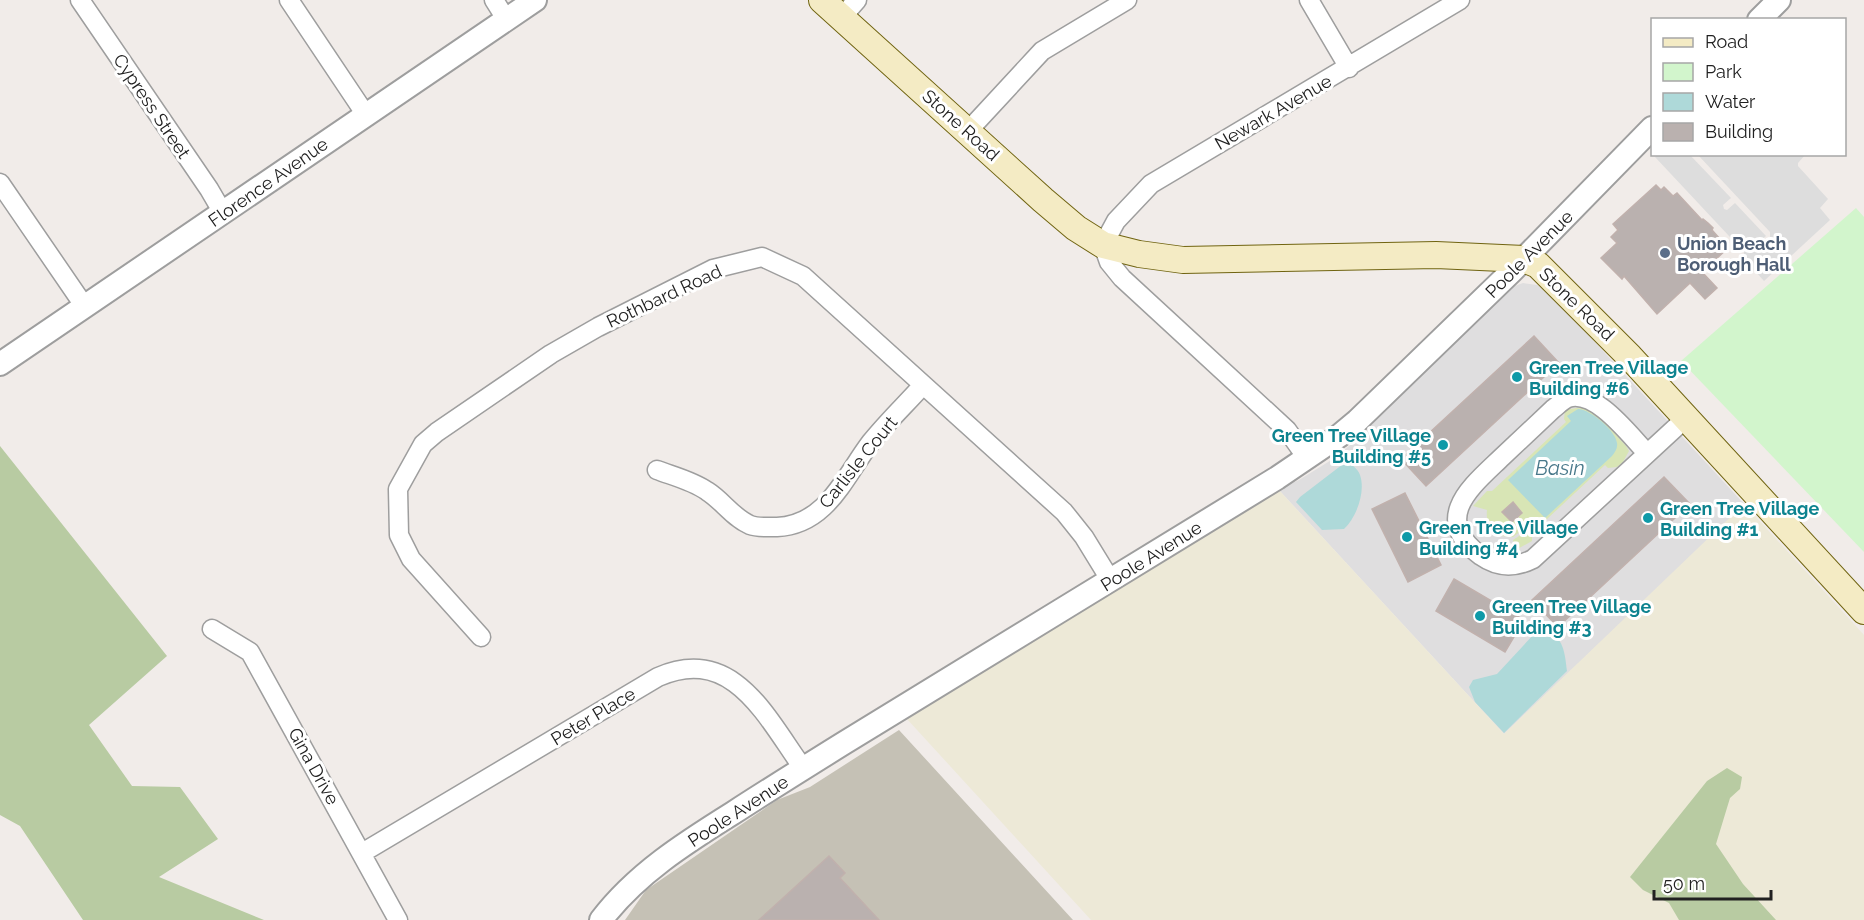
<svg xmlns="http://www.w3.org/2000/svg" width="1864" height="920" viewBox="0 0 1864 920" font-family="Raleway,sans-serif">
	<rect width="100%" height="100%" fill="#f1ece9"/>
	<path fill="#dfdedf" d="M1523 283 1537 285 1547 290 1745 505 1504 734 1278 489 1299 480 1333 459 1354 442 1512 287Z"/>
	<path fill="#c5c1b5" d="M899 730 1073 920H625L646 890 777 800 810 787Z"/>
	<path fill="#ede9d7" d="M1278 489 1504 734 1744 504 1864 635V920H1091L907 719Z"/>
	<path fill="#d8e5b5" d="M1582 407 1600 417 1626 446 1629 451 1623 462 1617 467 1608 468 1605 465 1532 533V541L1514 551 1513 540 1522 534 1524 526 1518 516 1522 512 1513 502 1502 512 1512 522 1516 518 1521 524V531L1513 537C1496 537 1485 527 1487 510L1473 506 1487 491H1492L1566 422 1564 419 1565 410Z"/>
	<path fill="#b8cba2" d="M0 446 167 656 89 725 132 786 180 787 218 839 159 877 264 920H83L20 826 0 815Z
		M1727 768 1742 777 1740 789 1730 798 1716 844 1743 884 1776 920H1679L1669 903 1643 890 1630 877 1707 781Z"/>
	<path fill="#d2f5cc" d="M1856 208 1864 217V552L1681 361Z"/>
	<path fill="#ddd" d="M1658 155H1690L1731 198 1723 205 1724 209 1727 210 1735 203 1766 236 1758 243 1759 246 1770 237V232L1698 155H1805L1798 163V166L1828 199 1820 208 1830 220 1764 281 1755 271 1748 274 1742 257 1744 255V252L1655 157Z"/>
	<path fill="#aed9d9" d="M1578 409C1590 409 1616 431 1617 443 1618 448 1615 452 1612 456L1545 518 1508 480 1571 421 1567 416Z
		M1347 461C1352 465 1358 469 1360 475 1366 492 1356 518 1344 529L1322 530 1296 502 1300 497Z
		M1545 630C1564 636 1565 654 1567 671L1504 733 1475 702 1469 687 1473 680 1497 674 1534 634Z"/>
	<path fill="#bab1af" stroke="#c1b1ad" stroke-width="1.5" d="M1656 185 1661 190 1664 187 1673 196 1677 193 1702 220 1703 219 1708 223 1713 228 1712 230 1728 248 1702 272 1717 288 1705 299 1690 283 1657 314 1624 276 1622 279 1601 258 1617 243 1611 237 1618 230 1613 224Z
		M1534 336 1559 363 1426 486 1401 459Z
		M1664 477 1690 504 1558 627 1532 600Z
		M1405 493 1441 565 1408 582 1372 509Z
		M1513 502 1522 513 1512 522 1502 512Z
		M1454 579 1524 620 1505 652 1436 611Z
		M829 856 845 873 840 878 879 920H759Z"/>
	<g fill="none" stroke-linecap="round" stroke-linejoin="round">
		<g stroke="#9e9e9e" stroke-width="21">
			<path id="minor" d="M80 0 209 189 223 213
				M289 0 366 115
				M494 0 506 19
				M1309 0 1349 68
				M842 17 857 0
				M968 131 1042 51 1127 0
				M0 183 85 307
				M1647 453C1630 436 1596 389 1568 398 1563 400 1557 406 1553 409 1536 425 1519 441 1502 457 1472 486 1430 518 1481 556 1498 568 1515 568 1533 559L1686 418
				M1307 458 1287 430 1122 278 1109 262 1103 245 1116 221 1151 184 1460 0
				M657 470C673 476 693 481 707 491 723 501 732 517 750 525 758 528 768 527 777 527 827 525 845 476 871 442 887 422 906 404 923 385
				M212 629 250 652 398 920
				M481 637 411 559 399 535 398 489 423 444 437 432 551 354 598 327 713 269 762 257 803 276 1064 512 1084 537 1111 581
				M362 853 658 677C733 644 766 717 803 768"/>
		</g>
		<g stroke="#9e9e9e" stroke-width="26">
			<path id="tertiary" d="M1759 20 1779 0
				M0 364 535 0
				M601 920C636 874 685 843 733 813 770 789 807 766 844 743 988 654 1133 567 1277 478L1339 436 1357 421 1512 271 1652 128"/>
		</g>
		<g stroke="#706411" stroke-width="28">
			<path id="secondary" d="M822 0 1043 200 1076 228 1103 245 1139 254 1183 260 1436 255 1524 259 1538 265 1630 357 1864 611"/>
		</g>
		<use href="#minor" stroke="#fff" stroke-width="18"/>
		<use href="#tertiary" stroke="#fff" stroke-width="22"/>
		<use href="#secondary" stroke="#f4ebc4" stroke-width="26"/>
	</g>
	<circle fill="#5c6f8a" stroke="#fff" stroke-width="2" cx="1665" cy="253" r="6"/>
	<g fill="#0f9aa8" stroke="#fff" stroke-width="2">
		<circle cx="1517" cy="377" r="6"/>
		<circle cx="1443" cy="445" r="6"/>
		<circle cx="1648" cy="518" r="6"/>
		<circle cx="1407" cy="537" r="6"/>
		<circle cx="1480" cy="616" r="6"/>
	</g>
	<g text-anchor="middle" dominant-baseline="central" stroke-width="6" stroke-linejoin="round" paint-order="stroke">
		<g font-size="18" fill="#212121" stroke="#fff">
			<text transform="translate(152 106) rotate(56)">Cypress Street</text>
			<text transform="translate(1273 112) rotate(-30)">Newark Avenue</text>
			<text transform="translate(961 125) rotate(42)">Stone Road</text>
			<text transform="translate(268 182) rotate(-35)">Florence Avenue</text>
			<text transform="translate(1529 254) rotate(-45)">Poole Avenue</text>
			<text transform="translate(664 296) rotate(-25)">Rothbard Road</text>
			<text transform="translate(1577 304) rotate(44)">Stone Road</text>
			<text transform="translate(858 462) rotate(-51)">Carlisle Court</text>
			<text transform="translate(1151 556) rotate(-32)">Poole Avenue</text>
			<text transform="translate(593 716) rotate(-31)">Peter Place</text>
			<text transform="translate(314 766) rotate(61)">Gina Drive</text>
			<text transform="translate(738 811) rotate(-33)">Poole Avenue</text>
		</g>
		<g font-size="18" font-weight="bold" fill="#4e5e75" stroke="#fff" text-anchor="start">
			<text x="1677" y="243">Union Beach<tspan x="1677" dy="21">Borough Hall</tspan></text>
		</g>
		<g font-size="18" font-weight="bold" fill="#0d838f" stroke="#fff" text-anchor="start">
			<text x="1529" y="367">Green Tree Village<tspan x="1529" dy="21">Building #6</tspan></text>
			<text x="1431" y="435" text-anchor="end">Green Tree Village<tspan x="1431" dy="21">Building #5</tspan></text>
			<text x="1660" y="508">Green Tree Village<tspan x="1660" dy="21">Building #1</tspan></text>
			<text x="1419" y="527">Green Tree Village<tspan x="1419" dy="21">Building #4</tspan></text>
			<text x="1492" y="606">Green Tree Village<tspan x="1492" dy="21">Building #3</tspan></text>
		</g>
		<g font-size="20" font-style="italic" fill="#48788a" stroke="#fff">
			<text x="1560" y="468">Basin</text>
		</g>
	</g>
	<rect x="1651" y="18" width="195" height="138" fill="#ffffff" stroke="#a6a6a6" stroke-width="1.5"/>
	<rect x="1663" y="38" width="30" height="9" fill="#f4ebc4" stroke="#a6a6a6" stroke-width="1.5"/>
	<text x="1705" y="48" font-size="18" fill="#212121">Road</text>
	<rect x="1663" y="63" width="30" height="18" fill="#d2f5cc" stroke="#a6a6a6" stroke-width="1.5"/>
	<text x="1705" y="78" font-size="18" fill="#212121">Park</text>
	<rect x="1663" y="93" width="30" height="18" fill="#aed9d9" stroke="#a6a6a6" stroke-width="1.5"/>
	<text x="1705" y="108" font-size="18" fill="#212121">Water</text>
	<rect x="1663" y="123" width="30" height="18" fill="#bab1af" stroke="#a6a6a6" stroke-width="1.5"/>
	<text x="1705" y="138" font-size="18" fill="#212121">Building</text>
	<path d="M1654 890v9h117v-9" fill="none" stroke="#212121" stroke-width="3"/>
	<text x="1663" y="890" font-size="18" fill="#212121" stroke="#ffffff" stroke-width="4.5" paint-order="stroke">50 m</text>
</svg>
